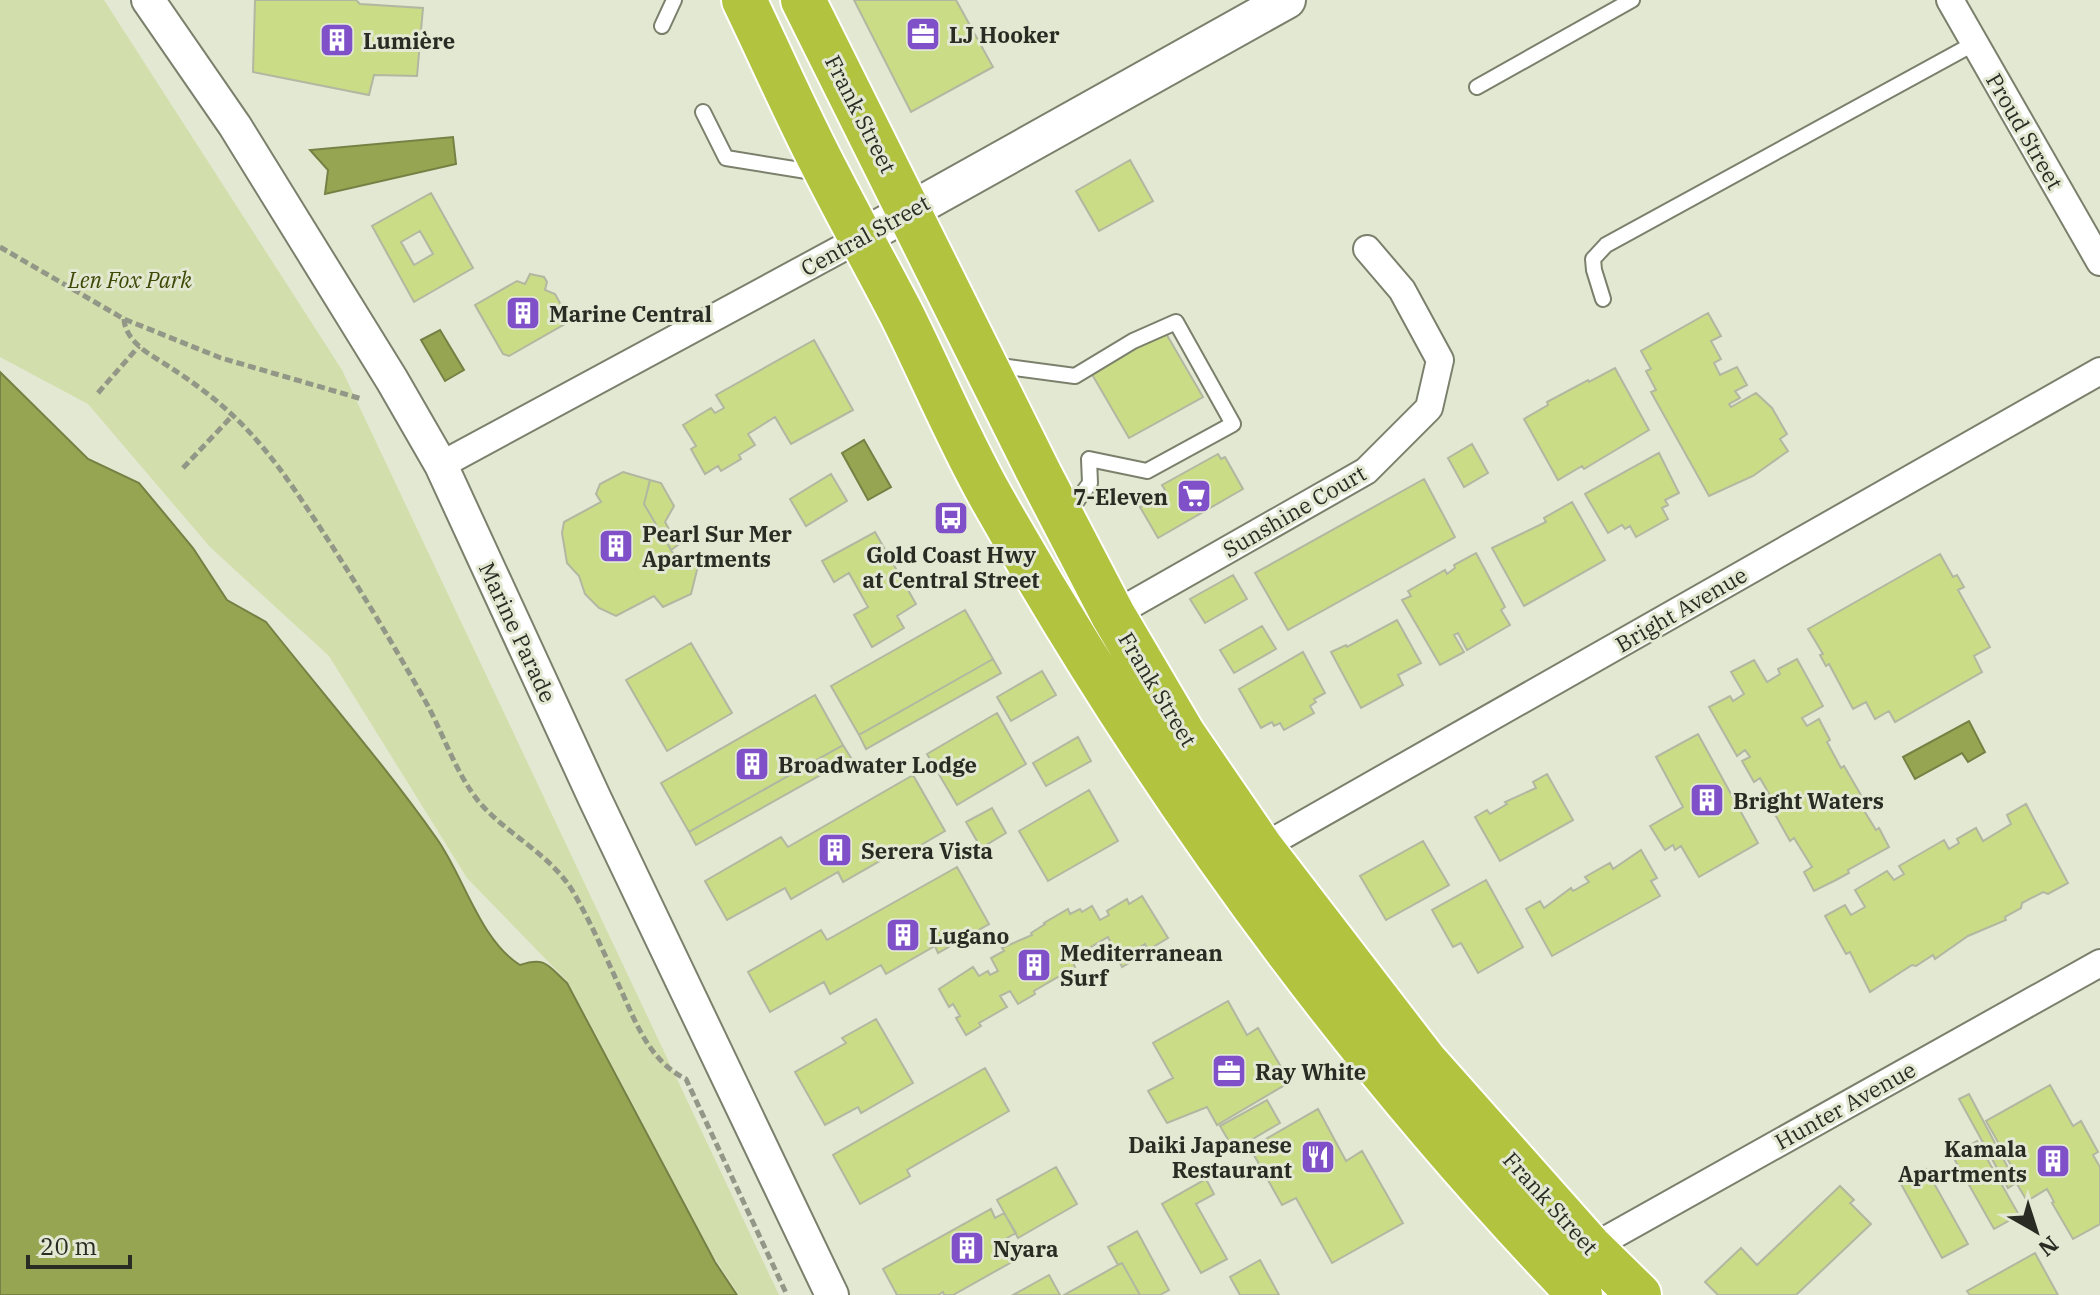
<svg xmlns="http://www.w3.org/2000/svg" width="2100" height="1295" viewBox="0 0 2100 1295" font-family="'IBM Plex Serif',serif">
	<rect width="100%" height="100%" fill="#e3e8d2"/>
	<path fill="#d2deab" d="M0 0H104L342 370 779 1295H739L712 1254 568 982 467 878 329 656 210 547 88 404 0 357Z"/>
	<path fill="#95a551" stroke="#758144" stroke-width="2" d="M453 137 456 164 325 194 328 170 310 150Z
		M440 330 464 370 445 381 421 340Z
		M0 372 88 459 139 483 193 548 227 600 266 622C323 694 384 764 437 839 464 877 480 940 520 965 546 956 548 966 567 983L715 1262 737 1295H0Z
		M864 440 891 487 868 500 842 453Z
		M1969 721 1985 752 1968 762 1962 753 1915 779 1903 757Z"/>
	<path fill="#cadc86" stroke="#b2b7a1" stroke-width="2" fill-rule="evenodd" d="M255 0H356L360 4 423 8 417 76 374 75 369 95 253 72Z
		M854 0H956L993 67 911 112Z
		M1130 160 1153 201 1099 231 1076 191Z
		M431 193 473 268 414 302 372 226ZM420 231 433 254 414 265 401 242Z
		M530 274 544 277 547 282 545 290 555 294 570 321 509 356 503 354 475 305 517 281 525 284Z
		M1708 313 1721 336 1711 341 1721 359 1714 363 1720 375 1737 367 1747 385 1735 391 1740 398 1729 404 1731 407 1756 393 1772 408 1787 434 1780 439 1788 451 1753 476 1709 496 1651 392 1656 390 1646 371 1651 369 1641 351Z
		M1164 330 1203 397 1129 438 1090 371Z
		M814 340 853 410 791 444 775 417 748 434 755 445 739 455 741 459 721 471 718 466 705 474 691 449 696 446 683 425 711 408 715 413 724 408 716 395Z
		M1615 368 1649 430 1584 469 1582 466 1558 480 1524 419 1548 405 1547 402 1588 380 1589 382Z
		M1472 444 1488 473 1464 487 1448 458Z
		M1659 453 1679 493 1665 500 1668 505 1662 508 1668 519 1636 537 1630 526 1625 529 1622 525 1608 533 1585 494Z
		M1218 454 1221 459 1225 457 1243 489 1158 538 1140 507 1159 497 1157 495 1165 490 1162 485Z
		M623 472 650 480 644 504 677 560 698 566 691 594 663 607 654 596 616 616 599 608 585 594 579 576 567 563 562 533 564 522 601 502 596 494 600 484Z
		M831 474 847 501 806 526 790 499Z
		M1424 479 1455 537 1288 630 1255 573Z
		M650 480 661 483 674 506 665 522 678 545 671 550 644 504Z
		M1572 502 1605 560 1524 606 1492 548 1546 522 1544 518Z
		M875 532 916 604 897 616 904 628 872 647 854 615 868 607 849 573 834 582 822 561Z
		M1476 553 1505 607 1501 610 1510 625 1467 650 1458 633 1454 635 1464 652 1440 665 1402 600 1411 596 1408 591 1445 570 1447 574 1455 568 1454 565Z
		M1940 554 1953 577 1957 575 1964 587 1958 590 1990 647 1974 656 1982 672 1895 722 1889 711 1875 719 1866 702 1853 709 1829 664 1826 666 1820 655 1823 654 1808 629Z
		M1233 575 1247 599 1205 623 1190 599Z
		M965 610 993 659 859 735 831 686Z
		M1397 620 1421 663 1398 675 1403 685 1361 708 1331 652 1346 645 1347 647Z
		M1262 626 1276 649 1234 673 1220 650Z
		M691 643 732 713 667 751 626 680Z
		M1303 652 1325 693 1314 699 1316 702 1310 706 1314 713 1284 730 1280 723 1274 726 1272 722 1261 728 1239 689Z
		M993 659 1001 673 866 749 859 735Z
		M1797 659 1823 706 1802 718 1807 726 1819 719 1830 740 1827 742 1841 768 1844 766 1865 802 1860 804 1876 830 1879 828 1889 847 1848 870 1849 873 1836 880 1814 891 1804 872 1812 867 1794 838 1790 841 1772 809 1776 806 1760 778 1754 782 1742 761 1750 757 1745 750 1737 756 1709 707 1730 696 1733 701 1744 694 1731 672 1754 660 1767 682 1780 674 1778 669Z
		M1042 671 1056 695 1011 721 997 697Z
		M815 695 843 745 689 832 661 783Z
		M997 713 1026 764 957 805 927 754Z
		M1698 734 1758 843 1699 877 1681 846 1675 850 1673 845 1665 850 1650 826 1683 807 1656 757Z
		M1078 737 1091 761 1046 786 1033 763Z
		M843 745 851 758 696 845 689 832Z
		M1547 774 1573 820 1500 861 1475 817 1487 810 1490 814 1507 804 1505 802 1536 788 1533 782Z
		M913 775 945 831 897 859 894 853 843 882 838 872 791 899 785 888 727 920 705 881 781 837 788 847Z
		M1089 790 1118 841 1048 881 1019 831Z
		M2026 804 2068 883 2048 894 2043 892 2022 903 2021 908 2005 917 2006 920 1968 936 1935 959 1933 955 1916 966 1912 965 1870 992 1850 952 1846 954 1825 916 1845 905 1851 915 1865 907 1855 890 1887 871 1894 880 1904 874 1899 866 1944 840 1949 849 1959 843 1957 839 1976 828 1983 841 2011 824 2007 815Z
		M992 808 1006 833 981 848 966 822Z
		M1423 841 1449 885 1386 920 1360 876Z
		M1641 850 1657 878 1651 881 1660 896 1552 956 1526 909 1540 901 1544 908 1571 888 1573 891 1589 882 1585 877 1610 863 1613 869Z
		M957 867 989 924 938 953 935 946 886 974 881 965 830 994 824 982 770 1012 748 972 821 930 827 940Z
		M1486 880 1523 947 1478 973 1461 943 1453 947 1432 910Z
		M1142 896 1168 938 1148 950 1145 944 1137 949 1141 956 1122 967 1108 937 1086 950 1088 955 1073 963 1075 967 1034 991 1035 994 1018 1004 1010 991 1000 996 1007 1007 979 1023 981 1026 966 1035 956 1018 960 1016 953 1004 949 1007 939 989 973 967 979 976 988 971 990 975 998 971 991 958 1004 951 1002 948 1032 935 1031 933 1045 924 1044 923 1068 909 1070 914 1080 909 1082 912 1092 906 1100 920 1109 915 1107 911 1127 899 1129 904Z
		M1228 1001 1247 1035 1258 1028 1290 1082 1217 1125 1207 1107 1167 1123 1148 1091 1173 1078 1153 1043Z
		M876 1019 913 1083 861 1113 858 1107 825 1125 795 1072 846 1043 842 1038Z
		M985 1068 1009 1111 907 1170 910 1176 860 1204 833 1155Z
		M2050 1085 2073 1126 2081 1121 2098 1152 2093 1155 2100 1167V1224L2073 1239 2052 1203 2054 1202 2047 1189 2027 1201 2008 1169 2012 1167 1986 1121Z
		M1969 1094 2016 1183 2008 1188 1959 1099Z
		M1267 1100 1280 1123 1234 1150 1220 1126Z
		M1318 1109 1346 1161 1362 1151 1403 1223 1332 1263 1296 1198 1282 1205 1250 1148Z
		M1977 1141 2019 1215 1994 1229 1952 1155Z
		M1056 1167 1077 1204 1018 1238 997 1200Z
		M1926 1169 1968 1244 1942 1258 1901 1184Z
		M1206 1179 1214 1194 1196 1204 1227 1259 1201 1273 1162 1204Z
		M1840 1186 1854 1200 1850 1203 1871 1224 1796 1295H1718L1705 1282 1741 1248 1757 1265Z
		M991 1209 995 1218 1004 1213 1016 1233 1007 1238 1019 1258 953 1295H944L943 1292 938 1295H897L883 1269Z
		M1137 1231 1169 1290 1160 1295H1140L1122 1263 1118 1265 1108 1247Z
		M2035 1253 2058 1295H1970L1967 1291Z
		M1260 1260 1279 1295H1240L1230 1277Z
		M1122 1263 1140 1295H1064L1118 1265Z
		M1049 1275 1060 1295H1013Z"/>
	<g fill="none" stroke-linecap="round" stroke-linejoin="round">
		<g stroke="#7b806c" stroke-width="18">
			<path id="service" d="M662 26 674 0
				M1477 87 1632 0
				M703 112 726 158 819 173
				M1603 299 1594 270 1593 259 1606 245 1975 43
				M993 365 1075 376 1133 341 1176 322 1233 424 1147 471 1089 459 1090 483 1068 513"/>
		</g>
		<g stroke="#7b806c" stroke-width="30">
			<path id="minor" d="M1950 0 2100 262
				M441 465 861 238
				M1113 615 1366 471 1429 408 1440 360 1402 290 1367 249
				M1261 848 2100 371
				M1591 1248 2100 963"/>
		</g>
		<g stroke="#7b806c" stroke-width="36">
			<path id="tertiary" d="M148 0 235 126 392 380 441 465 595 799 832 1295"/>
		</g>
		<g stroke="#7b806c" stroke-width="40">
			<path id="secondary" d="M861 238 1287 0"/>
		</g>
		<g stroke="#fff" stroke-width="48">
			<path id="trunk" d="M744 0C772 58 798 118 828 175 852 222 877 267 901 313 931 373 957 436 990 495 1153 784 1350 1056 1580 1295
				M803 0 1040 475 1113 615 1183 734 1261 848 1424 1060 1591 1248 1639 1295"/>
		</g>
		<path stroke="#939787" stroke-width="5" stroke-dasharray="8 4" stroke-linecap="butt" d="M0 247 124 319 221 358 362 399
			M124 319C125 337 142 350 157 359 218 397 251 427 292 486 339 554 382 625 423 697 441 728 452 764 473 794 499 831 547 850 572 890 588 917 602 948 615 977 633 1014 646 1060 686 1079L787 1295
			M98 393 139 346
			M183 468 234 414"/>
		<use href="#service" stroke="#fff" stroke-width="14"/>
		<use href="#minor" stroke="#fff" stroke-width="26"/>
		<use href="#tertiary" stroke="#fff" stroke-width="32"/>
		<use href="#secondary" stroke="#fff" stroke-width="36"/>
		<use href="#trunk" stroke="#b2c340" stroke-width="44"/>
	</g>
	<defs>
		<g id="office-square" transform="scale(1.8)"><rect x="-9" y="-9" width="18" height="18" rx="4" fill="#7f50c8" stroke="#e3e8d2"/><path d="M-6-3h4V-5.5h4V-3h4V5H-6ZM-1-4.5V-3h2v-1.5ZM-6 0V1H6V0Z" fill="#fff"/></g>
		<g id="building-square" transform="scale(1.8)"><rect x="-9" y="-9" width="18" height="18" rx="4" fill="#7f50c8" stroke="#e3e8d2"/><path d="M-4-6H4V6H1V3H-1V6H-4ZM-2.5-4.3h1.7v1.8h-1.7ZM.8-4.3h1.7v1.8H.8ZM-2.5-1h1.7V.8h-1.7ZM.8-1h1.7V.8H.8Z" fill="#fff"/></g>
		<g id="supermarket-square" transform="scale(1.8)"><rect x="-9" y="-9" width="18" height="18" rx="4" fill="#7f50c8" stroke="#e3e8d2"/><path d="M-6-5.5h2.5l.6 2H6L4.5 2H-2.5L-4.4-4H-6ZM-1.5 3.2a1.3 1.3 0 1 0 .1 0ZM3 3.2a1.3 1.3 0 1 0 .1 0Z" fill="#fff"/></g>
		<g id="bus-square" transform="scale(1.8)"><rect x="-9" y="-9" width="18" height="18" rx="4" fill="#7f50c8" stroke="#e3e8d2"/><path d="M-5-6H5V4H4V6H2V4H-2V6H-4V4H-5ZM-3.5-4V0h7V-4ZM-3.5 1.2v1.5H-2V1.2ZM2 1.2v1.5H3.5V1.2Z" fill="#fff"/></g>
		<g id="restaurant-square" transform="scale(1.8)"><rect x="-9" y="-9" width="18" height="18" rx="4" fill="#7f50c8" stroke="#e3e8d2"/><path d="M-5-6h1v4h1v-4h1v4h1v-4h1v5L-1.5 .5V6h-2V.5L-5-1ZM5-6V6H3V1.5H1.5Q1.5-4 5-6Z" fill="#fff"/></g>
	</defs>
	<g fill-rule="evenodd">
		<use href="#office-square" x="923" y="34"/>
		<use href="#building-square" x="337" y="40"/>
		<use href="#building-square" x="523" y="313"/>
		<use href="#supermarket-square" x="1194" y="496"/>
		<use href="#bus-square" x="951" y="518"/>
		<use href="#building-square" x="616" y="546"/>
		<use href="#building-square" x="752" y="764"/>
		<use href="#building-square" x="1707" y="800"/>
		<use href="#building-square" x="835" y="850"/>
		<use href="#building-square" x="903" y="935"/>
		<use href="#building-square" x="1034" y="965"/>
		<use href="#office-square" x="1229" y="1071"/>
		<use href="#restaurant-square" x="1318" y="1157"/>
		<use href="#building-square" x="2053" y="1161"/>
		<use href="#building-square" x="967" y="1248"/>
	</g>
	<g text-anchor="middle" dominant-baseline="central" stroke-width="6" stroke-linejoin="round" paint-order="stroke">
		<g font-size="22" font-weight="bold" fill="#2a2c24" stroke="#e3e8d2" text-anchor="start">
			<text x="949" y="34">LJ Hooker</text>
			<text x="363" y="40">Lumière</text>
			<text x="549" y="313">Marine Central</text>
			<text x="1168" y="496" text-anchor="end">7-Eleven</text>
			<text x="642" y="533">Pearl Sur Mer<tspan x="642" dy="25">Apartments</tspan></text>
			<text x="951" y="554" text-anchor="middle">Gold Coast Hwy<tspan x="951" dy="25">at Central Street</tspan></text>
			<text x="778" y="764">Broadwater Lodge</text>
			<text x="1733" y="800">Bright Waters</text>
			<text x="861" y="850">Serera Vista</text>
			<text x="929" y="935">Lugano</text>
			<text x="1060" y="952">Mediterranean<tspan x="1060" dy="25">Surf</tspan></text>
			<text x="1255" y="1071">Ray White</text>
			<text x="1292" y="1144" text-anchor="end">Daiki Japanese<tspan x="1292" dy="25">Restaurant</tspan></text>
			<text x="2027" y="1148" text-anchor="end">Kamala<tspan x="2027" dy="25">Apartments</tspan></text>
			<text x="993" y="1248">Nyara</text>
		</g>
		<g font-size="22" fill="#2a2c24" stroke="#e3e8d2">
			<text transform="translate(861 114) rotate(63)">Frank Street</text>
			<text transform="translate(2025 131) rotate(60)">Proud Street</text>
			<text transform="translate(865 235) rotate(-29)">Central Street</text>
			<text transform="translate(1294 511) rotate(-30)">Sunshine Court</text>
			<text transform="translate(1681 609) rotate(-30)">Bright Avenue</text>
			<text transform="translate(518 632) rotate(65)">Marine Parade</text>
			<text transform="translate(1158 689) rotate(59)">Frank Street</text>
			<text transform="translate(1845 1105) rotate(-29)">Hunter Avenue</text>
			<text transform="translate(1551 1203) rotate(48)">Frank Street</text>
		</g>
		<g font-size="22" font-style="italic" fill="#3f4907" stroke="#e3e8d2">
			<text x="130" y="279">Len Fox Park</text>
		</g>
	</g>
	<g transform="translate(2036 1231) rotate(141)" stroke="#e3e8d2" stroke-width="6" paint-order="stroke">
	<path d="M0-6L14 30L0 20L-14 30Z" fill="#2a2c24"/>
	<text y="-12" font-size="22" font-weight="bold" text-anchor="middle" fill="#2a2c24">N</text>
	</g>
	<path d="M28 1255v12h102v-12" fill="none" stroke="#2a2c24" stroke-width="4"/>
	<text x="40" y="1255" font-size="24" fill="#2a2c24" stroke="#e3e8d2" stroke-width="6" paint-order="stroke">20 m</text>
</svg>
